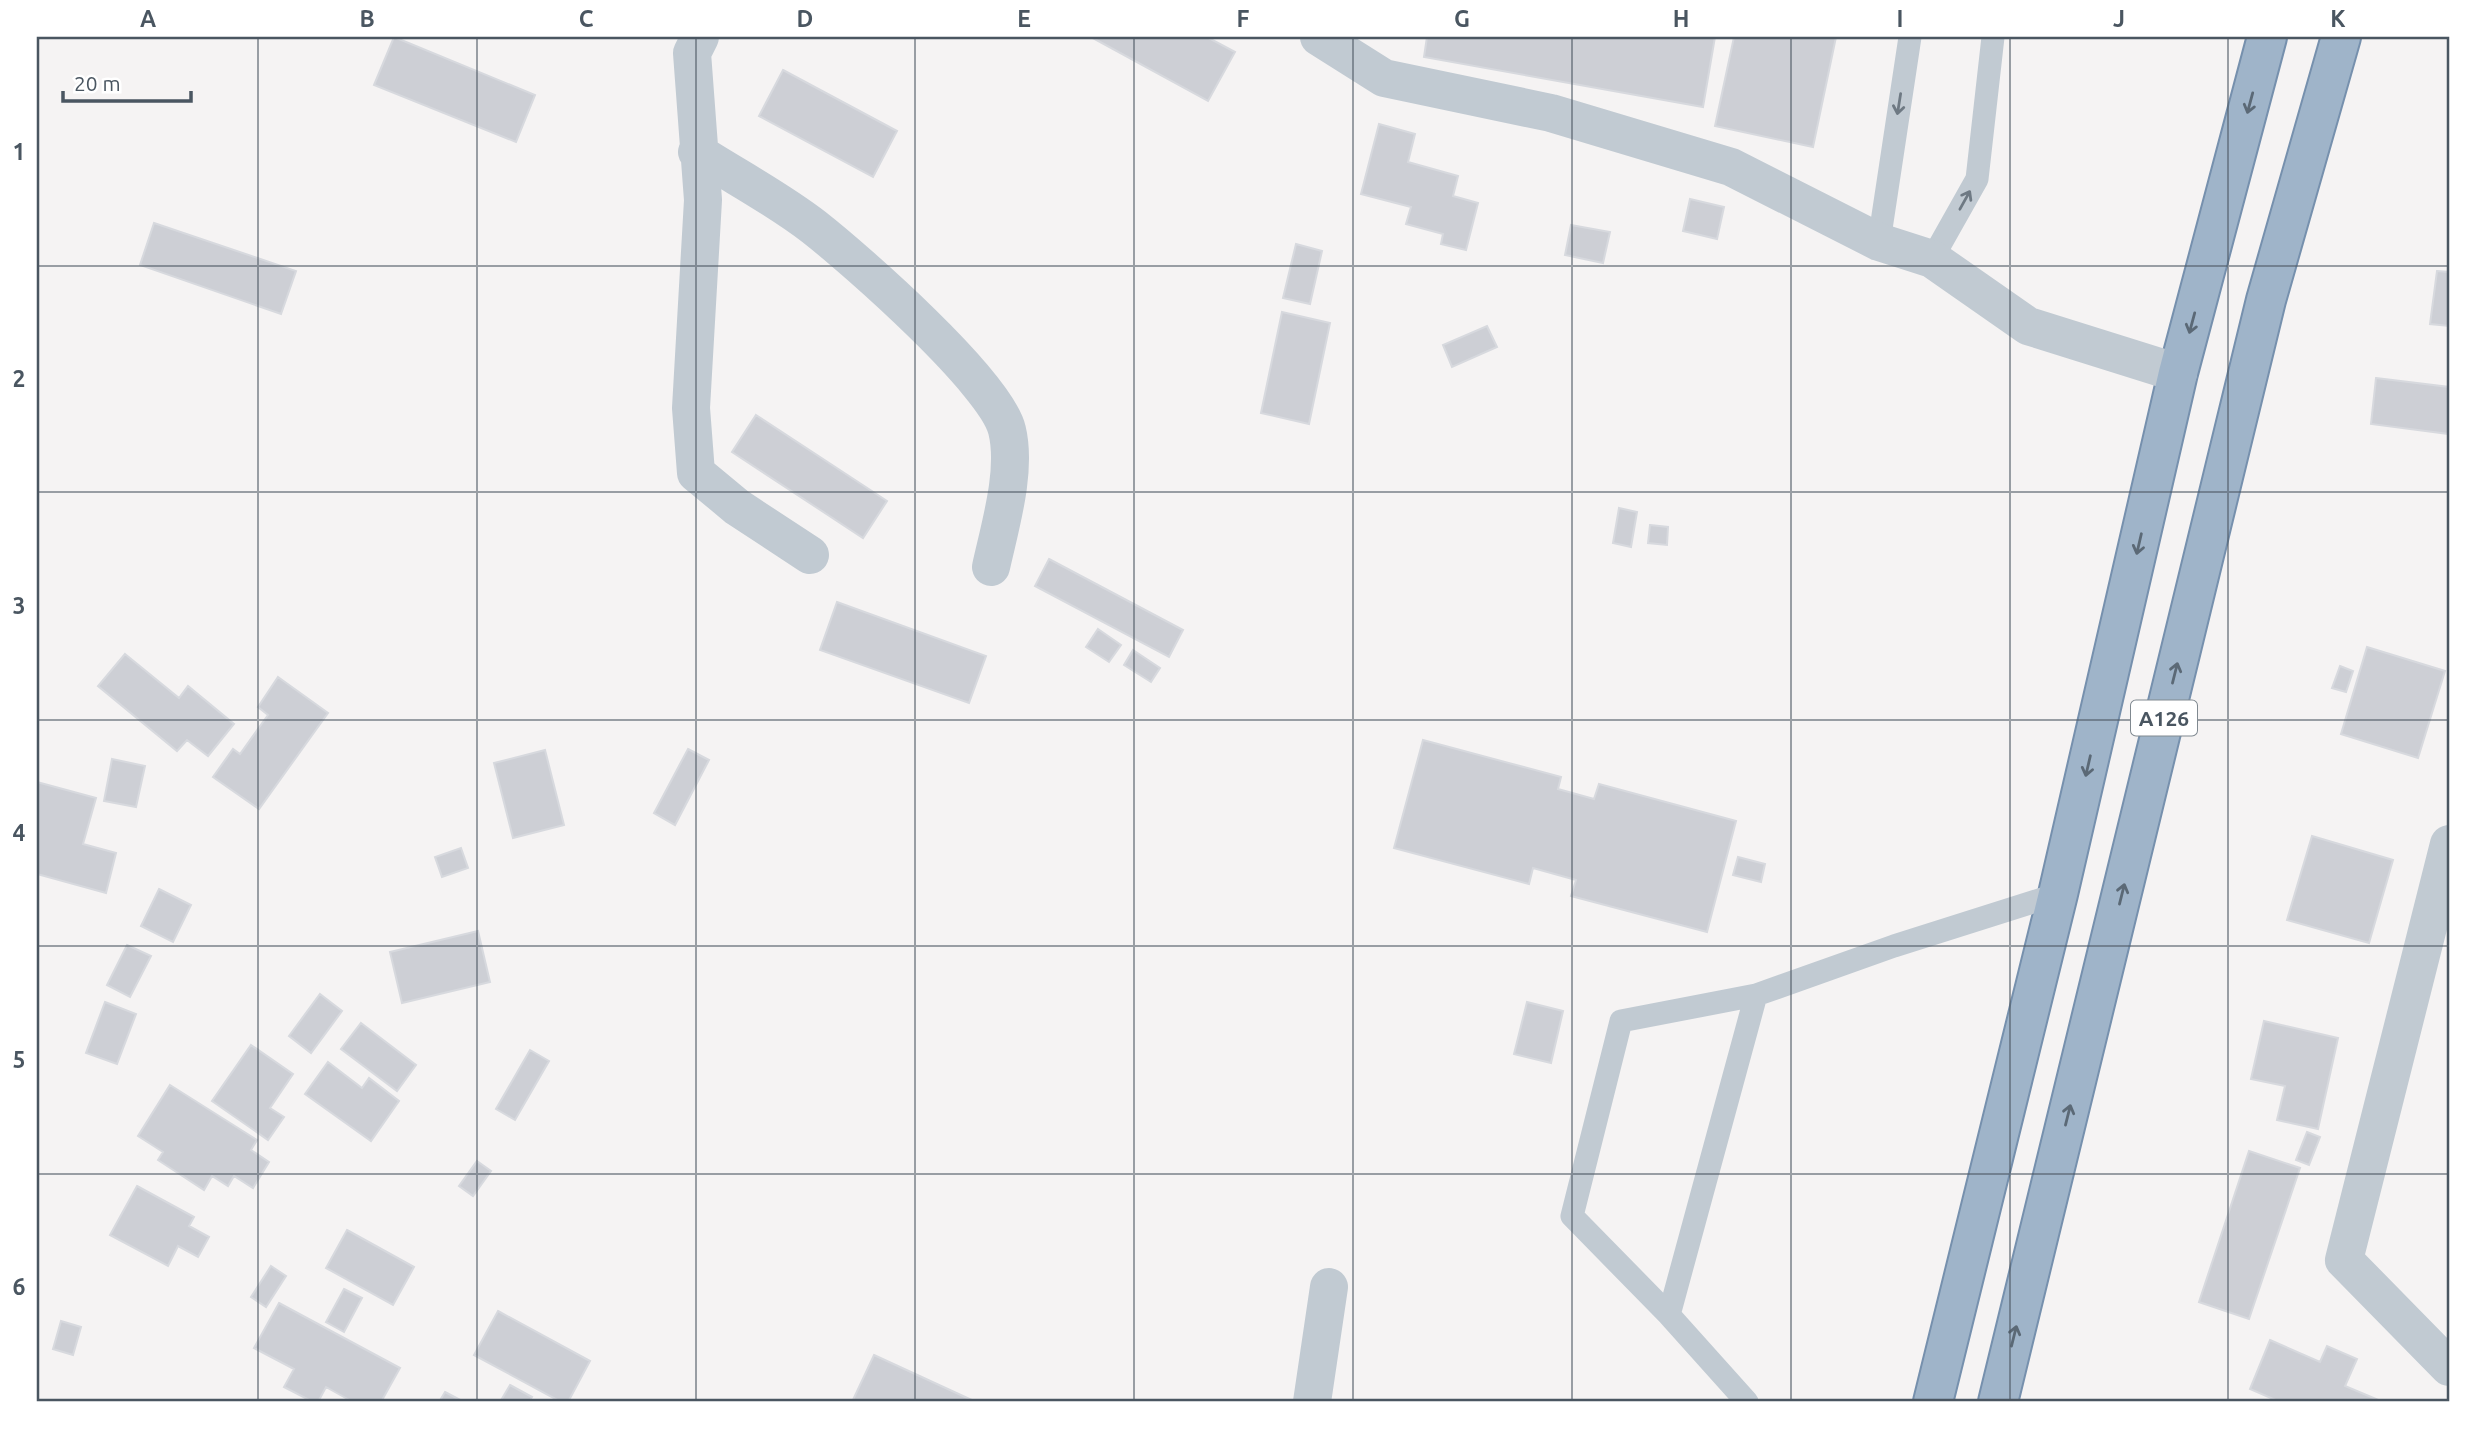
<svg xmlns="http://www.w3.org/2000/svg" width="2486" height="1439" viewBox="0 0 2486 1439" font-family="Ubuntu,sans-serif">
	<rect width="100%" height="100%" fill="#f5f3f3"/>
	<path fill="#cdcfd5" stroke="#d7d9de" stroke-width="2" d="M394 37 535 95 516 142 374 85Z
		M1091 37H1207L1235 52 1208 101Z
		M1427 37H1715L1703 107 1424 57Z
		M1734 37H1836L1813 147 1715 126Z
		M783 70 897 131 873 177 759 116Z
		M1379 124 1415 134 1408 162 1458 176 1453 196 1478 203 1466 250 1441 244 1443 234 1406 224 1411 207 1361 194Z
		M1690 199 1724 207 1717 239 1683 231Z
		M154 223 296 271 281 314 140 265Z
		M1571 225 1610 232 1603 263 1565 255Z
		M1296 244 1322 251 1310 304 1283 298Z
		M2437 271 2449 272V326L2430 324Z
		M1282 312 1330 323 1309 424 1261 413Z
		M1487 326 1497 347 1452 367 1443 345Z
		M2376 378 2449 387V434L2371 424Z
		M756 415 887 501 863 538 732 452Z
		M1619 508 1637 512 1631 547 1613 543Z
		M1650 525 1668 527 1667 545 1648 543Z
		M1049 559 1183 630 1169 657 1035 586Z
		M837 602 986 656 969 703 820 650Z
		M1098 629 1121 645 1109 662 1086 647Z
		M2367 647 2445 671 2418 758 2341 734Z
		M1133 650 1160 668 1151 682 1124 665Z
		M125 654 179 698 188 686 234 724 208 756 187 740 177 751 98 686Z
		M2340 666 2353 671 2346 692 2332 688Z
		M278 677 328 713 259 809 213 777 233 749 240 754 268 715 258 707Z
		M1423 740 1561 777 1558 789 1594 799 1599 784 1736 821 1707 932 1571 896 1576 880 1533 868 1529 884 1394 848Z
		M688 749 709 760 675 825 654 813Z
		M545 750 564 825 513 838 494 763Z
		M112 759 145 766 136 807 104 801Z
		M37 782 96 798 83 844 116 853 106 893 37 874Z
		M2312 836 2393 860 2369 943 2287 920Z
		M461 848 468 868 442 877 435 857Z
		M1738 857 1765 864 1761 882 1733 875Z
		M159 889 191 905 173 942 141 926Z
		M478 931 490 982 402 1003 390 952Z
		M127 945 151 956 130 997 107 985Z
		M320 994 342 1011 311 1053 289 1036Z
		M105 1002 136 1014 117 1064 86 1053Z
		M1527 1002 1563 1011 1551 1063 1514 1054Z
		M2264 1021 2338 1038 2318 1129 2277 1120 2285 1086 2251 1079Z
		M361 1023 416 1065 397 1091 341 1049Z
		M251 1045 293 1074 270 1108 284 1117 268 1140 212 1101Z
		M530 1050 549 1061 515 1120 496 1109Z
		M328 1062 362 1088 369 1078 399 1101 371 1141 305 1094Z
		M170 1085 257 1140 251 1150 269 1162 253 1188 234 1176 228 1186 212 1176 204 1190 158 1160 163 1152 138 1136Z
		M2307 1132 2320 1137 2309 1165 2296 1160Z
		M2249 1151 2300 1168 2249 1319 2199 1302Z
		M477 1161 491 1171 473 1196 459 1186Z
		M137 1186 194 1217 189 1226 209 1237 198 1257 178 1246 168 1266 110 1235Z
		M347 1230 414 1267 393 1305 326 1268Z
		M271 1266 286 1276 266 1307 251 1297Z
		M344 1289 362 1298 344 1332 326 1322Z
		M279 1303 400 1368 381 1402H353L326 1387 318 1402H313L284 1387 294 1369 254 1348Z
		M498 1311 590 1361 568 1402H561L474 1355Z
		M61 1321 81 1327 73 1355 53 1349Z
		M2270 1340 2320 1362 2327 1346 2357 1359 2345 1386 2383 1402H2280L2250 1389Z
		M874 1355 976 1402H852Z
		M510 1385 532 1397 529 1402H500Z
		M445 1392 464 1402H439Z"/>
	<g fill="none" stroke-linecap="round" stroke-linejoin="round">
		<g stroke="#7690ad" stroke-width="42">
			<path id="trunk" d="M1933 1402 2058 894 2178 373 2267 37
				M1998 1402 2266 300 2341 37"/>
		</g>
		<path stroke="#c1cad2" stroke-width="23" d="M1879 242 1910 37
			M1932 259 1977 179 1993 37
			M1669 1315 1572 1216 1621 1021 1756 995
			M1747 1402 1669 1315 1756 995 1894 946 2058 894"/>
		<path stroke="#c1cad2" stroke-width="38" d="M700 37 692 53 703 200 691 408 696 473 737 507 810 555
			M1319 37 1384 78 1551 113 1731 167 1879 242 1932 259 2028 326 2178 373
			M697 152C736 177 778 199 814 227 856 260 996 383 1007 430 1017 471 1000 526 991 567
			M2449 844 2344 1260 2449 1367
			M1312 1402 1329 1287"/>
		<use href="#trunk" stroke="#9fb4c9" stroke-width="38"/>
	</g>
	<defs><path id="oneway-shaft" d="M-6 0H5M1.5-3L5.5 0L1.5 3" fill="none" stroke-width="1.6" stroke-linecap="round" stroke-linejoin="round" transform="scale(1.75)"/></defs>
	<g stroke="#5b6976">
		<use href="#oneway-shaft" transform="translate(2250 103) rotate(105)"/>
		<use href="#oneway-shaft" transform="translate(2192 323) rotate(105)"/>
		<use href="#oneway-shaft" transform="translate(2139 544) rotate(103)"/>
		<use href="#oneway-shaft" transform="translate(2175 673) rotate(-76)"/>
		<use href="#oneway-shaft" transform="translate(2088 766) rotate(103)"/>
		<use href="#oneway-shaft" transform="translate(2122 894) rotate(-76)"/>
		<use href="#oneway-shaft" transform="translate(2068 1115) rotate(-76)"/>
		<use href="#oneway-shaft" transform="translate(2014 1336) rotate(-76)"/>
	</g>
	<g stroke="#6e7983">
		<use href="#oneway-shaft" transform="translate(1899 104) rotate(99)"/>
		<use href="#oneway-shaft" transform="translate(1965 200) rotate(-61)"/>
	</g>
	<path fill="none" stroke="#4a5661" stroke-width="2" stroke-opacity="0.55" d="M258 37V1402M477 37V1402M696 37V1402M915 37V1402M1134 37V1402M1353 37V1402M1572 37V1402M1791 37V1402M2010 37V1402M2228 37V1402M37 266H2449M37 492H2449M37 720H2449M37 946H2449M37 1174H2449"/>
	<g text-anchor="middle" dominant-baseline="central" stroke-width="7" stroke-linejoin="round" paint-order="stroke">
		<rect fill="#fff" stroke="#808990" stroke-width="2" x="2131" y="700.5" width="66" height="35" rx="5"/>
		<g font-size="21" font-weight="bold" fill="#4a5661">
			<text x="2164" y="718">A126</text>
		</g>
	</g>
	<rect width="2486" height="1439" fill="none" stroke="#ffffff" stroke-width="77"/>
	<path d="M63 91v10h128v-10" fill="none" stroke="#4a5661" stroke-width="3.5"/>
	<text x="74" y="91" font-size="21" fill="#4a5661" stroke="#ffffff" stroke-width="5" paint-order="stroke">20 m</text>
	<rect x="38" y="38" width="2410" height="1362" fill="none" stroke="#4a5661" stroke-width="2.5"/>
	<g font-size="23" text-anchor="middle" font-weight="bold" fill="#4a5661">
		<text x="148" y="27">A</text>
		<text x="367" y="27">B</text>
		<text x="586" y="27">C</text>
		<text x="805" y="27">D</text>
		<text x="1024" y="27">E</text>
		<text x="1243" y="27">F</text>
		<text x="1462" y="27">G</text>
		<text x="1681" y="27">H</text>
		<text x="1900" y="27">I</text>
		<text x="2119" y="27">J</text>
		<text x="2338" y="27">K</text>
		<text x="19" y="160">1</text>
		<text x="19" y="387">2</text>
		<text x="19" y="614">3</text>
		<text x="19" y="841">4</text>
		<text x="19" y="1068">5</text>
		<text x="19" y="1295">6</text>
	</g>
</svg>
